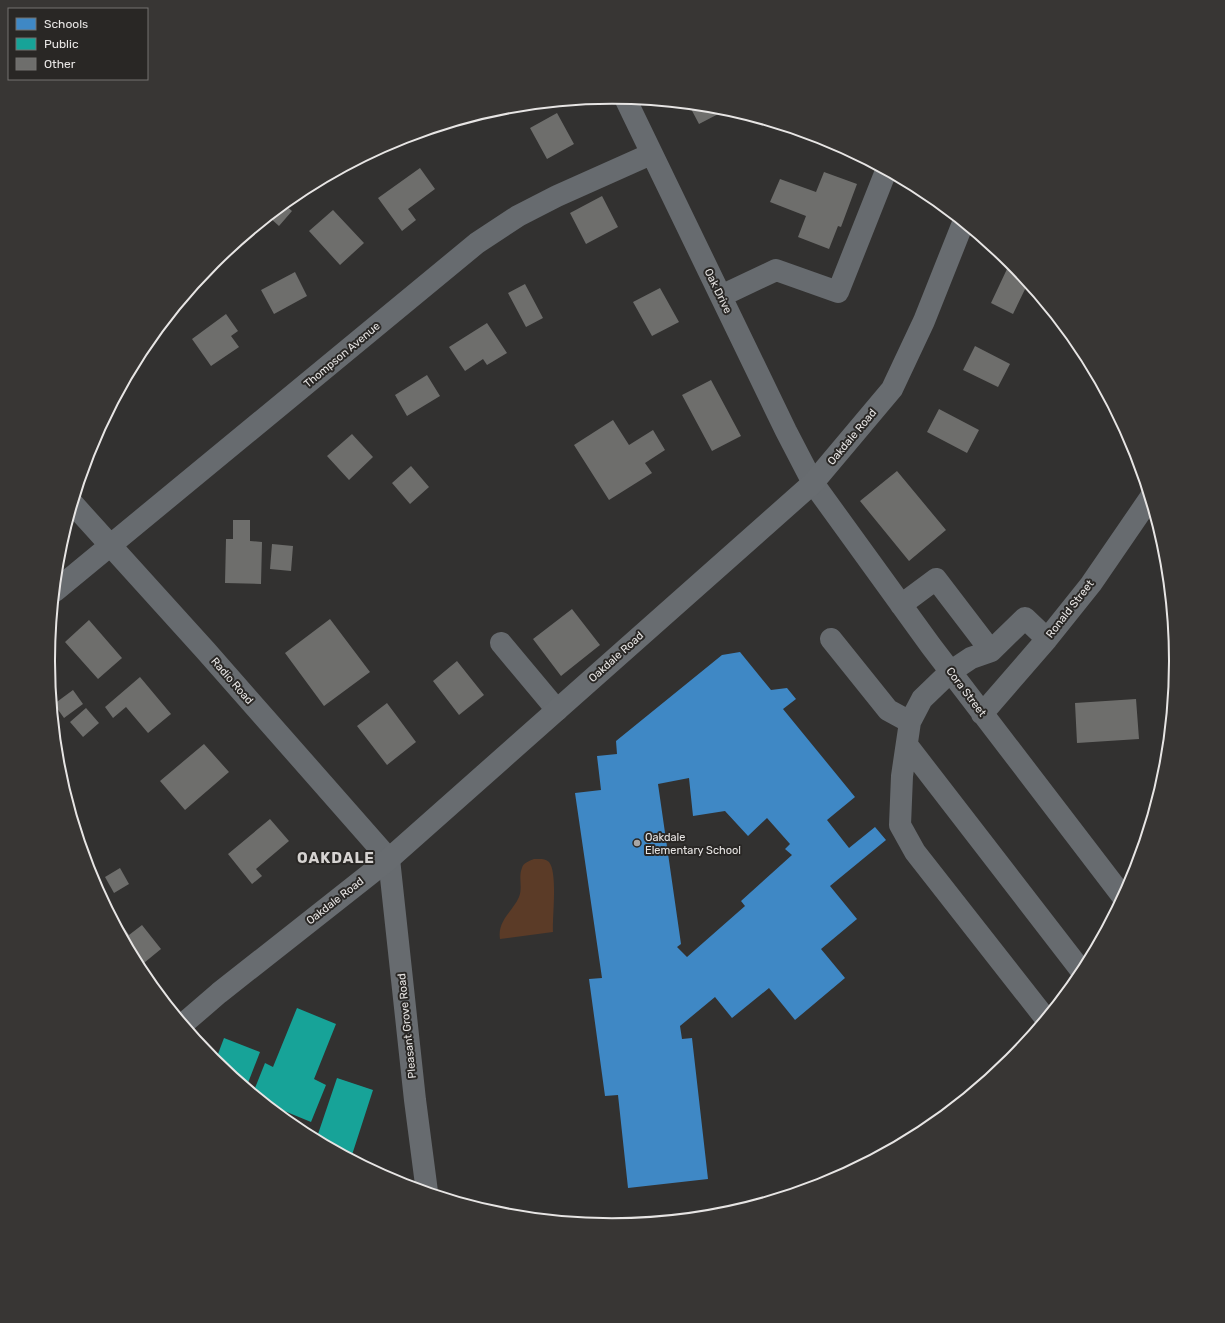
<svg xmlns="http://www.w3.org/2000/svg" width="1225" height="1323" viewBox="0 0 1225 1323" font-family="Rubik,sans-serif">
	<rect width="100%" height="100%" fill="#323130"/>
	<path fill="#5b3b27" d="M534 859C539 859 545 858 549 862 558 873 552 918 553 932L500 939C497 921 513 911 519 897 523 887 518 877 522 868 523 863 529 861 534 859Z"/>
	<path fill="#3f88c5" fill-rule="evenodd" d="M740 652 771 690 787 688 796 699 783 709 855 797 827 820 849 848 875 827 886 840 830 886 857 919 821 949 845 978 795 1020 769 988 732 1018 715 997 680 1026 682 1039 692 1038 708 1179 628 1188 618 1095 605 1096 589 979 602 978 575 793 601 790 597 756 617 754 616 741 722 655ZM689 778 693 816 725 811 748 836 767 818 790 844 785 849 792 855 741 901 745 906 687 957 677 947 681 944 658 784Z"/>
	<path fill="#17a398" d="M297 1008 336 1024 314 1079 326 1085 311 1122 265 1103 253 1093 265 1063 273 1067Z
		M224 1038 260 1052 246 1088 215 1062Z
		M337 1078 373 1090 351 1158 316 1140Z"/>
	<path fill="#6e6e6c" d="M689 105 723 108 728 109 699 124Z
		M557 113 574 144 547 159 530 128Z
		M404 138 395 144 393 142 397 140Z
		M420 168 435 189 408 209 416 220 402 231 378 198Z
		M824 172 857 184 841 227 838 226 829 249 798 237 806 216 770 202 780 179 816 192Z
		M602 196 618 227 586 244 570 213Z
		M284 204 292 211 279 226 269 217Z
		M333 210 364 243 340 265 309 231Z
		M1007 269 1023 277 1028 283 1013 314 991 303Z
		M295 272 307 296 274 314 261 290Z
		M525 284 543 318 526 327 508 293Z
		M660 288 679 322 652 336 633 302Z
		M226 314 238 331 231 336 239 347 211 366 192 339Z
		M487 323 507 353 487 365 483 359 465 371 449 347Z
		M975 346 1010 364 998 387 963 370Z
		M427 375 440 396 407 416 395 395Z
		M711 380 741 436 712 451 682 395Z
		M939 409 979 430 967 453 927 432Z
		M613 420 629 445 653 430 665 450 645 463 652 473 609 500 574 445Z
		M352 434 373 457 349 480 327 456Z
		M411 466 429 487 410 504 392 483Z
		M897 471 946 530 909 561 860 501Z
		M233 520H250V541L262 542 261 584 225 583 226 539H233Z
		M272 544 293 546 291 571 270 569Z
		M572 609 600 645 561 676 533 639Z
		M330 619 370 672 324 706 285 653Z
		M89 620 122 658 98 679 65 642Z
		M457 661 484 695 459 715 433 681Z
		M140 677 171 714 148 733 126 707 113 718 105 707Z
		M73 690 83 704 64 718 54 704Z
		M1136 699 1139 739 1077 743 1075 703Z
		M387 703 416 742 387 765 357 726Z
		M86 708 99 723 83 737 70 722Z
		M204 744 229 772 185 810 160 781Z
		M270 819 289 841 256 869 262 876 252 884 228 854Z
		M120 868 129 884 114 893 105 877Z
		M120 922 129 935 142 925 161 949 139 967 116 925Z"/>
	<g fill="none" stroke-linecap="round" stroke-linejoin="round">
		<path stroke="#676b6f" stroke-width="22" d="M625 98 786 431 813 483 931 646 1123 897
			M721 296 776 270 838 292 886 171
			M73 504 206 651 389 859 415 1100 427 1192
			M55 591 477 243 518 216 557 196 651 154
			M901 605 936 579 991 651
			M831 639 888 710 910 722
			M501 643 557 710
			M982 714 1047 639 1091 584 1150 498
			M907 745 1083 973
			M1046 1019 915 852 900 825 902 776 910 722 922 699 950 672 971 658 991 651 1025 618 1047 639"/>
		<path stroke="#686c70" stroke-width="22" d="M183 1024 219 993 389 859 813 483 892 389 924 321 963 223"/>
	</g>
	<circle fill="#a8a6a5" stroke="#292725" stroke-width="1.5" cx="637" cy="843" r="4"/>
	<g text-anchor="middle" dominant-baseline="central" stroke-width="4" stroke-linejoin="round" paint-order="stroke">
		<g font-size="11" fill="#e7e5e4" stroke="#292725">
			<text transform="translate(718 291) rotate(64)">Oak Drive</text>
			<text transform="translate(342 355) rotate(-40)">Thompson Avenue</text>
			<text transform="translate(852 437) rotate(-50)">Oakdale Road</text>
			<text transform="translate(1070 609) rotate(-52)">Ronald Street</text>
			<text transform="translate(616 657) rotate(-42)">Oakdale Road</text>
			<text transform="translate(232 681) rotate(49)">Radio Road</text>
			<text transform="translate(966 692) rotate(53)">Cora Street</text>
			<text transform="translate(335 901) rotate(-38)">Oakdale Road</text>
			<text transform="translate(407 1026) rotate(-96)">Pleasant Grove Road</text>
		</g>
		<g font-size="11" fill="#e7e5e4" stroke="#292725" text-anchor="start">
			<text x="645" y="837">Oakdale<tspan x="645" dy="13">Elementary School</tspan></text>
		</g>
		<g font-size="15" font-weight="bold" letter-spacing="1" fill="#d6d3d1" stroke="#292725">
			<text x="336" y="858">OAKDALE</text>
		</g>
	</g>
	<path d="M0 0H1225V1323H0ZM55 661a557 557 0 1 1 1114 0a557 557 0 1 1-1114 0Z" fill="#383634" fill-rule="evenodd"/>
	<path fill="none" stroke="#e7e5e4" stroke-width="2" d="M55 661a557 557 0 1 1 1114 0a557 557 0 1 1-1114 0Z"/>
	<rect x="8" y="8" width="140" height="72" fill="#292725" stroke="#757371"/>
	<rect x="16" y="18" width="20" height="12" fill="#3f88c5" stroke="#757371"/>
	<text x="44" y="28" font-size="12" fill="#e7e5e4">Schools</text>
	<rect x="16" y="38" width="20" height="12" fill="#17a398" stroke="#757371"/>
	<text x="44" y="48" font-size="12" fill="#e7e5e4">Public</text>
	<rect x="16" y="58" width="20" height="12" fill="#6e6e6c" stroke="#757371"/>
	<text x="44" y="68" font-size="12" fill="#e7e5e4">Other</text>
</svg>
